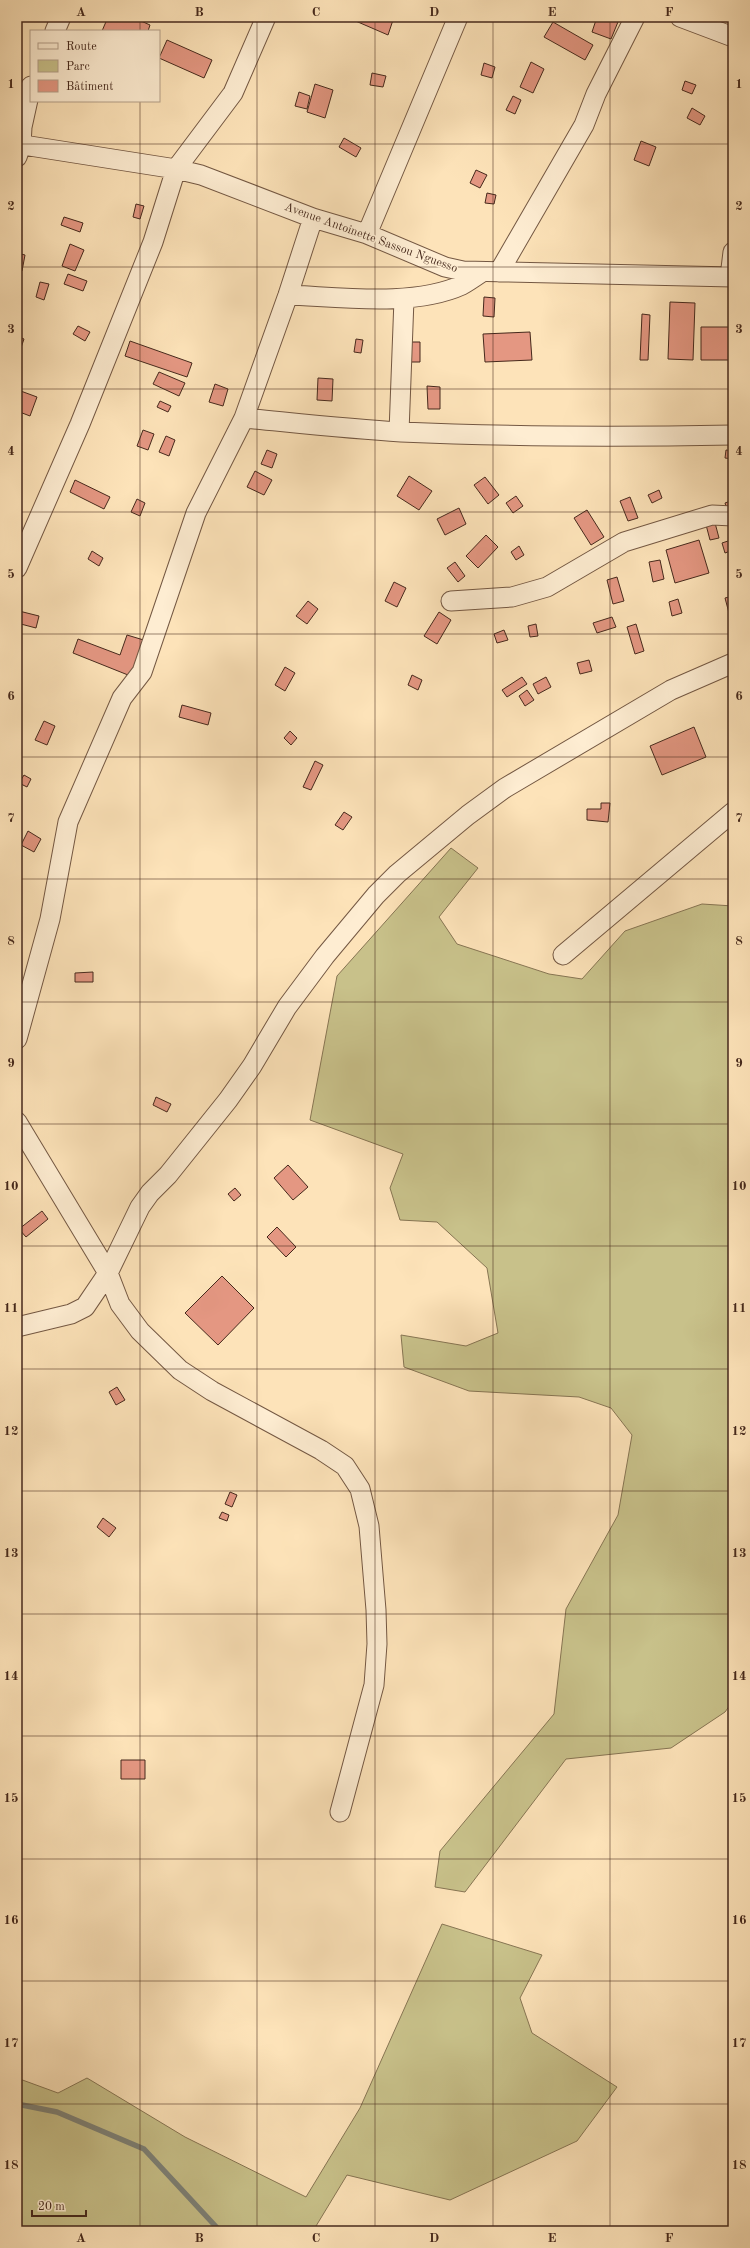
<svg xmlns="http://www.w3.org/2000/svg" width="750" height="2248" viewBox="0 0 750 2248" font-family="'Old Standard TT',serif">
	<rect width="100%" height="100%" fill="#fde3b9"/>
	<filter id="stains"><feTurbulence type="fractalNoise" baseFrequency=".005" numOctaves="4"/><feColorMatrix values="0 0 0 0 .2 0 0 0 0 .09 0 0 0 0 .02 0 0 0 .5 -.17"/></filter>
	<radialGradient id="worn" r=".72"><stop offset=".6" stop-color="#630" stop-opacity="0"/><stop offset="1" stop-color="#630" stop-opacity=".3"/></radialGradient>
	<path fill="#c8c18a" stroke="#877553" d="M451 848 478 868 439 917 457 944 549 974 582 979 625 931 702 904 733 906V1701L725 1712 671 1748 566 1759 465 1892 435 1887 440 1851 554 1714 566 1609 618 1515 632 1435 611 1408 579 1397 469 1391 404 1367 401 1335 466 1346 498 1333 487 1268 437 1222 400 1220 390 1188 403 1154 310 1120 337 976Z
		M442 1924 542 1955 520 1998 532 2033 617 2087 577 2141 450 2200 347 2175 313 2231H17V2078L58 2093 87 2078 185 2137 306 2197 360 2108Z"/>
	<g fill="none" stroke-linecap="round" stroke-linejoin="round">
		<path stroke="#7d8278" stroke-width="5.5" d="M17 2104 57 2112 144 2149 220 2231"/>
	</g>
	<path fill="#e49782" stroke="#46291c" d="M108 17H132L150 25 148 31H102Z
		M352 17H387L393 20 388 35 351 19Z
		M563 17H573L572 21Z
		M597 17H620L611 39 592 32Z
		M553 22 593 45 585 60 544 37Z
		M167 40 212 60 204 78 159 58Z
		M531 62 544 69 533 93 520 87Z
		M484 63 495 67 492 78 481 75Z
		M372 73 386 76 383 87 370 85Z
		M685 81 696 85 692 94 682 90Z
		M315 84 333 90 325 118 307 112Z
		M299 92 310 96 307 109 295 106Z
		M513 96 521 100 515 114 506 110Z
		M692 108 705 116 700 125 687 118Z
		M344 138 361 148 356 157 339 147Z
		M641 141 656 147 649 166 634 160Z
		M476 170 487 175 480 188 470 183Z
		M487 193 496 195 494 204 485 203Z
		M136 204 144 206 140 219 133 217Z
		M64 217 83 223 80 232 61 225Z
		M70 244 84 250 75 271 62 266Z
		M17 253 25 255 22 271 17 270Z
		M68 274 87 281 83 291 64 284Z
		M40 282 49 284 44 300 36 297Z
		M484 297 495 298 494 317 483 316Z
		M670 302 695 303 693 360 668 359Z
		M642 314 650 315 648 360H640Z
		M78 326 90 332 85 341 73 334Z
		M701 327H733V360H701Z
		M530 332 532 360 485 362 483 334Z
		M17 336 24 339 17 359Z
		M356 339 363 340 361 353 354 352Z
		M130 341 192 363 187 377 125 356Z
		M404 342H420V362H404Z
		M159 372 185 383 179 396 153 384Z
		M318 378 333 379 332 401 317 400Z
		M215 384 228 389 223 406 209 402Z
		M427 386 440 387V409H428Z
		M18 390 37 397 30 416 17 411Z
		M160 401 171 406 168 412 157 407Z
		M143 430 154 434 148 450 137 446Z
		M166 436 175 440 169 456 159 452Z
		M267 450 277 454 272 468 261 464Z
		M726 450 733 451V459L725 458Z
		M255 471 272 480 264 495 247 487Z
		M409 476 432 491 419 510 397 496Z
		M485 477 499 495 488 504 474 485Z
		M75 480 110 497 104 509 70 492Z
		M659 490 662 498 652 503 648 495Z
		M516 496 523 506 513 513 506 503Z
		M630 497 638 518 628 521 620 501Z
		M137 499 145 503 140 516 131 512Z
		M733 500V511L728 513 725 503Z
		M459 508 466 524 445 535 437 519Z
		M587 510 604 537 591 545 574 518Z
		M714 519 719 538 710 540 705 521Z
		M486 535 498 547 478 568 466 556Z
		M699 540 709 573 675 583 666 550Z
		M731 540 733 550 725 553 722 543Z
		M519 546 524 555 516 560 511 552Z
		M92 551 103 558 99 566 88 559Z
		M660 560 664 579 653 582 649 562Z
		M455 562 465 576 458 582 447 568Z
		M617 577 624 601 613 604 607 580Z
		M394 582 406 588 397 607 385 601Z
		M733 596V612L729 613 725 598Z
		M678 599 682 613 672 616 669 602Z
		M308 601 318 609 307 624 296 616Z
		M19 611 39 616 36 628 17 623Z
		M439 612 451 620 437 644 424 636Z
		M612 617 616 627 597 633 593 623Z
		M536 624 538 636 530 637 528 626Z
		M636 624 644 651 635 654 627 627Z
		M504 630 508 640 497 643 494 634Z
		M127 635 147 641 133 677 73 653 78 639 120 655Z
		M589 660 592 671 580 674 577 663Z
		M285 667 295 673 285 691 275 685Z
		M412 675 422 680 418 690 408 685Z
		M522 677 527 684 507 697 502 690Z
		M546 677 551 687 538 694 533 684Z
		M527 690 534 700 525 706 519 696Z
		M182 705 211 713 208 725 179 717Z
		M44 721 55 726 47 745 35 740Z
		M694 727 706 757 662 775 650 746Z
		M290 731 297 738 291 745 284 738Z
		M315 761 323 765 311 790 303 787Z
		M24 775 31 779 27 787 19 783Z
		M601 803H610L608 822 587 820V809H601Z
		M344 812 352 817 343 830 335 825Z
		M28 831 41 839 34 852 21 845Z
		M93 972V982H75V973Z
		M156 1097 171 1104 167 1112 153 1105Z
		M288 1165 308 1187 293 1200 274 1178Z
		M235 1188 241 1195 234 1201 228 1194Z
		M42 1211 48 1219 26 1237 19 1229Z
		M277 1227 296 1247 286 1257 267 1237Z
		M222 1276 254 1308 218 1345 185 1313Z
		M117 1387 125 1400 116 1405 109 1392Z
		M230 1492 237 1495 232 1507 225 1504Z
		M222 1512 229 1515 227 1521 219 1518Z
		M103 1518 116 1528 109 1537 97 1527Z
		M121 1760H145V1779H121Z"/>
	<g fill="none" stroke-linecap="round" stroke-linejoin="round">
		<g stroke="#745843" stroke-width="21">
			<path id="minor" d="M680 17 733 37
				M55 31 61 17
				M17 144 176 169 201 175 313 218 367 234 445 267 463 271 733 277
				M17 157 21 145 22 127 31 86
				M367 234 458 17
				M499 272 584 125 596 94 635 17
				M730 277 733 252
				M288 295C340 297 414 307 462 285 469 281 476 276 482 272
				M244 418C296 423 349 429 401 432 512 437 622 437 733 435
				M399 432 404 299
				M17 568 80 424 153 242 176 169 233 93 266 17
				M451 601 512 597 547 587 624 542 712 515 733 516
				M563 955 733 812
				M17 1039 50 919 68 822 122 698 142 672 196 513 244 418 288 295 313 218
				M17 1122 108 1273 120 1304 140 1331 180 1370 212 1391 321 1450 345 1466 360 1489 369 1526 376 1610 377 1644 374 1685 340 1812
				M17 1327 71 1314 85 1307 108 1273 140 1207 150 1193 168 1175 228 1100 252 1066 287 1007 325 956 376 895 397 874 468 815 505 788 671 690 733 663"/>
		</g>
		<use href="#minor" stroke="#feedd2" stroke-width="19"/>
	</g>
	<path fill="none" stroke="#46291c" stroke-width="1" stroke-opacity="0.55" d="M140 17V31M257 17V2231M375 17V2231M493 17V2231M610 17V2231M140 101V2231M17 144H733M17 267H733M17 389H733M17 512H733M17 634H733M17 757H733M17 879H733M17 1002H733M17 1124H733M17 1246H733M17 1369H733M17 1491H733M17 1614H733M17 1736H733M17 1859H733M17 1981H733M17 2104H733"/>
	<g text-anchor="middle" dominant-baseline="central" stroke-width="3" stroke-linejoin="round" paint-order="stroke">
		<g font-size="12" fill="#46291c" stroke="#feedd2">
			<text transform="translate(371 238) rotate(20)">Avenue Antoinette Sassou Nguesso</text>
		</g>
	</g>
	<rect width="750" height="2248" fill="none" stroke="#fde3b9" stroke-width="44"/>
	<rect x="30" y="30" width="130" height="72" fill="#feedd2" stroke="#b49f89"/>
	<rect x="38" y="43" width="20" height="6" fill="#feedd2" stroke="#b49f89"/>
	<text x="66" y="50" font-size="12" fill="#46291c">Route</text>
	<rect x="38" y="60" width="20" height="12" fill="#c8c18a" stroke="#b49f89"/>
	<text x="66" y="70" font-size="12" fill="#46291c">Parc</text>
	<rect x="38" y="80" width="20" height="12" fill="#e49782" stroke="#b49f89"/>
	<text x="66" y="90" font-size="12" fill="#46291c">Bâtiment</text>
	<path d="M32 2210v6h54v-6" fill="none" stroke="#46291c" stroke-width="2"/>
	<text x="38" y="2210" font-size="12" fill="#46291c" stroke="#feedd2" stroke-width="3" paint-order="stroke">20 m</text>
	<rect x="22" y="22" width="706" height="2204" fill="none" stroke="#46291c" stroke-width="1.5"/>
	<g font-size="13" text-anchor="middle" font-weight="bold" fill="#46291c">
		<text x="81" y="16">A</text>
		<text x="199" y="16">B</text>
		<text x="316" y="16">C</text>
		<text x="434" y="16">D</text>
		<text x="552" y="16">E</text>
		<text x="669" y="16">F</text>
		<text x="11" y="88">1</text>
		<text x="739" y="88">1</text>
		<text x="11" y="210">2</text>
		<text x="739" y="210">2</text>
		<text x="11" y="333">3</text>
		<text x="739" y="333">3</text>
		<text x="11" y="455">4</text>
		<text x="739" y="455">4</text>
		<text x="11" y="578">5</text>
		<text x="739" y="578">5</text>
		<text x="11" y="700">6</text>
		<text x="739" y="700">6</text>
		<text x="11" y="822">7</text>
		<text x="739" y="822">7</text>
		<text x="11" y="945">8</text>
		<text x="739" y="945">8</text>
		<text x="11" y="1067">9</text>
		<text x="739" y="1067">9</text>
		<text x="11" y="1190">10</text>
		<text x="739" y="1190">10</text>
		<text x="11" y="1312">11</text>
		<text x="739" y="1312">11</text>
		<text x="11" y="1435">12</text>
		<text x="739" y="1435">12</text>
		<text x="11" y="1557">13</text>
		<text x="739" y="1557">13</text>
		<text x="11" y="1680">14</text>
		<text x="739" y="1680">14</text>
		<text x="11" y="1802">15</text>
		<text x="739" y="1802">15</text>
		<text x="11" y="1924">16</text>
		<text x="739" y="1924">16</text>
		<text x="11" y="2047">17</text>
		<text x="739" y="2047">17</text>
		<text x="11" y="2169">18</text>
		<text x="739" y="2169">18</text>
		<text x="81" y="2242">A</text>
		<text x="199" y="2242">B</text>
		<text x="316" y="2242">C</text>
		<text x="434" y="2242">D</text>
		<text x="552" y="2242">E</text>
		<text x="669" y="2242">F</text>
	</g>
	<rect width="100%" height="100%" filter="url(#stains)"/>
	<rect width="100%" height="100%" fill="url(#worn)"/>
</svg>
